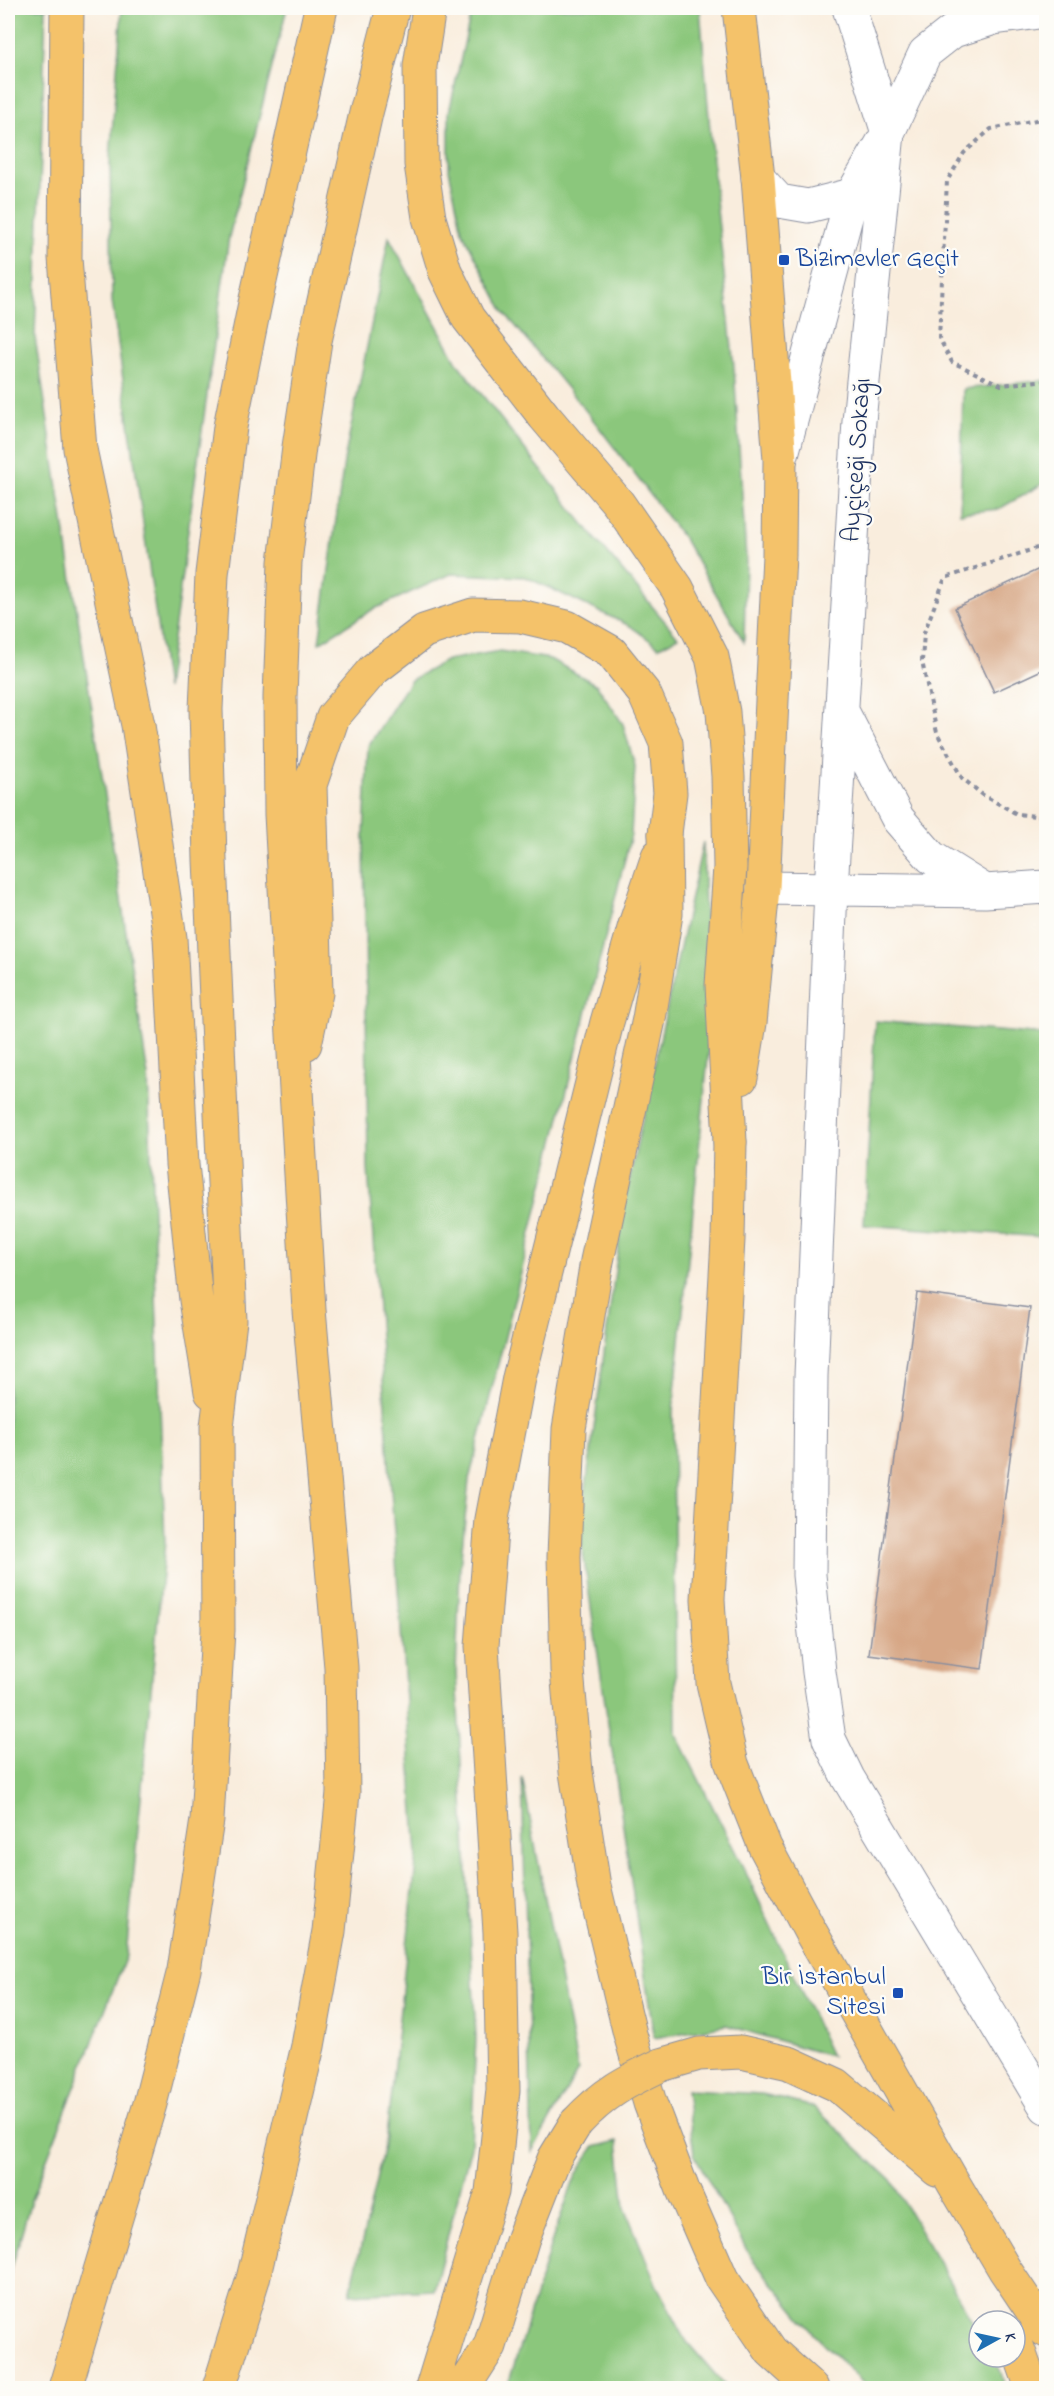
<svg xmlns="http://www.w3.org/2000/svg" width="1054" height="2396" viewBox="0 0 1054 2396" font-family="'Indie Flower',sans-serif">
	<rect width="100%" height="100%" fill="#fdfcf7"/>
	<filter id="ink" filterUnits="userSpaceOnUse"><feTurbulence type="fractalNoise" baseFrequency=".0167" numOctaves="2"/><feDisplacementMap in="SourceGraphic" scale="12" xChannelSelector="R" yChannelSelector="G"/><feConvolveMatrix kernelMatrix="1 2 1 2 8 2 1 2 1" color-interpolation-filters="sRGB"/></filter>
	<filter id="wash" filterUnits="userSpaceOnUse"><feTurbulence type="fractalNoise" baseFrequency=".008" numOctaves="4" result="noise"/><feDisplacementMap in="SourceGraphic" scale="24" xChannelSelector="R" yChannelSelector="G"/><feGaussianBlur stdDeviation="1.35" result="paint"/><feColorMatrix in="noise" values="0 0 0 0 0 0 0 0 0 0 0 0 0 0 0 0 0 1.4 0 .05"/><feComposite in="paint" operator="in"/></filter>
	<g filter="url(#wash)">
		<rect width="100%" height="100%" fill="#f9eddd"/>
		<path fill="#8bc77c" stroke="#537b6d" stroke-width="1.5" d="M8 8H46L35 337 148 1076 165 1542 126 1956 31 2200 8 2281Z
			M122 8H287L229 237 166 689 112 301 110 158Z
			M472 8H700L715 191 734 367 746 558 744 642 684 539 591 417 504 312 462 231 449 170V112Z
			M389 237 458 364 589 531 678 637 659 647 630 626 526 577 451 574 372 610 319 643 344 461Z
			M1046 380V482L999 509 960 513 963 389Z
			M500 651 550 659 597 685 623 724 635 766 631 835 469 1480 460 1568 456 1672 476 2037 471 2146 434 2290 350 2294 386 2137 417 1854 368 1169 364 835 368 746 411 680 447 660Z
			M703 842 709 1048 673 1412 676 1734 747 1875 831 2056 726 2025 654 2038 580 1532 624 1204Z
			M875 1021 1046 1035V1237L864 1225Z
			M522 1777 578 2070 532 2152Z
			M686 2090 762 2094 814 2107 891 2180 979 2333V2357H993L1001 2372 1005 2388H868L814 2334 750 2256 694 2154Z
			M618 2141 625 2208 656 2284 687 2342 727 2388H507L554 2234 576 2175 594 2147Z"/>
		<g id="blocks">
			<path fill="#d7a786" d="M1046 566V668L994 692 955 608Z
				M917 1293 1030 1308 982 1669 869 1654Z"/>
		</g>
	</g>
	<g filter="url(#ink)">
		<use href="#blocks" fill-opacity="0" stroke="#8a8e9e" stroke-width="1.5"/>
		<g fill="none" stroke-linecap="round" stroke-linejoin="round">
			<g stroke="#8a8e9e" stroke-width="35">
				<path id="minor" d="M1046 11 994 18 953 31 925 53 888 133 859 421 831 889 811 1376 809 1575 819 1672 829 1739 848 1778 1046 2107
					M758 178 779 201 808 206 852 195
					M781 458 852 195 888 133 849 8
					M842 711 898 819 931 857 985 891
					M763 888 985 891 1046 887"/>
			</g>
			<g stroke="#8a8e9e" stroke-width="35">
				<path id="major" d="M665 834 666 914 649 1019 597 1261 569 1429 564 1557 567 1670 576 1772 594 1886 630 2034 650 2103 683 2190 722 2279 771 2351 812 2388
					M730 1142 728 1239 708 1599 713 1683 732 1764 765 1847 809 1929 954 2184 1005 2270 1046 2331
					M661 2065 699 2054 741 2052 789 2063 837 2085 937 2170
					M1015 2340 1032 2388
					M432 2388 492 2192 503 2090 500 1932 482 1646 492 1519 519 1378 607 1022 635 925 658 856
					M463 2388 490 2346 523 2238 554 2159 576 2123"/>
			</g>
			<g stroke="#8a8e9e" stroke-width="35">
				<path id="highway" d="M67 8 65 258 80 449 138 725 170 938 182 1164 196 1300 211 1392
					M429 8 420 66 421 164 429 218 445 271 468 318 544 416 618 503 677 588 712 657 723 712 728 776 730 867 722 985 730 1142
					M739 8 758 178 780 460 779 555 763 888 750 1023 741 1078
					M305 1044 316 993 310 785 333 717 373 670 424 631 473 615 520 616 567 627 611 652 644 693 666 743 670 793 665 834
					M65 2388 150 2104 184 1970 207 1820 218 1630 217 1427 230 1321 210 860 206 709 212 574 230 427 254 308 321 8
					M219 2388 253 2279 308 2046 329 1931 343 1793 341 1667 309 1310 296 1090 281 814 280 697 285 562 299 447 315 341 366 113 393 8"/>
			</g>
			<path stroke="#8a8e9e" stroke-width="4" stroke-dasharray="4.5 4.5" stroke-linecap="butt" d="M1046 118 991 129 964 153 947 181 939 338 952 362 1001 385 1046 380
				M1046 545 945 578 924 633 922 661 937 733 962 778 983 795 1017 814 1046 817"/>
			<use href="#minor" stroke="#fff" stroke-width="33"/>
			<use href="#major" stroke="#f4c26a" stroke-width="33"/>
			<use href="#highway" stroke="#f4c26a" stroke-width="33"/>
			<g stroke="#8a8e9e" stroke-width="35" stroke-linecap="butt">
				<path id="major-bridge" d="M576 2123C604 2093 625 2082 661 2065"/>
			</g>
			<use href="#major-bridge" stroke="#f4c26a" stroke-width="33"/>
		</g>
	</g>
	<g fill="#1a4fb4" stroke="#fdfcf7" stroke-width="2">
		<rect x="778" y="254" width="12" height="12" rx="3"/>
		<rect x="892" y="1987" width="12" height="12" rx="3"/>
	</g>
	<g text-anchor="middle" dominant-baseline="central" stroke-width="4.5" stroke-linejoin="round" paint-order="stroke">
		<g font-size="26" fill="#164399" stroke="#fdfcf7" text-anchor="start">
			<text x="796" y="260">Bizimevler Geçit</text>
			<text x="886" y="1978" text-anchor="end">Bir İstanbul<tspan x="886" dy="30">Sitesi</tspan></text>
		</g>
		<g font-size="26" fill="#1b2f5e" stroke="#fdfcf7">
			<text transform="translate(858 460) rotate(-86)">Ayçiçeği Sokağı</text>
		</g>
	</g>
	<rect width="1054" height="2396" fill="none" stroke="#fdfcf7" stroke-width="30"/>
	<g transform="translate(997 2339) rotate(82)"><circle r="28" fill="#fdfcf7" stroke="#a3aaba" stroke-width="1.5"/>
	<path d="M0-4.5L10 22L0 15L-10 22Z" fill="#1f6fb2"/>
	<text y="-9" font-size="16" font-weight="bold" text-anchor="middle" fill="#1b2f5e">K</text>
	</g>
</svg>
